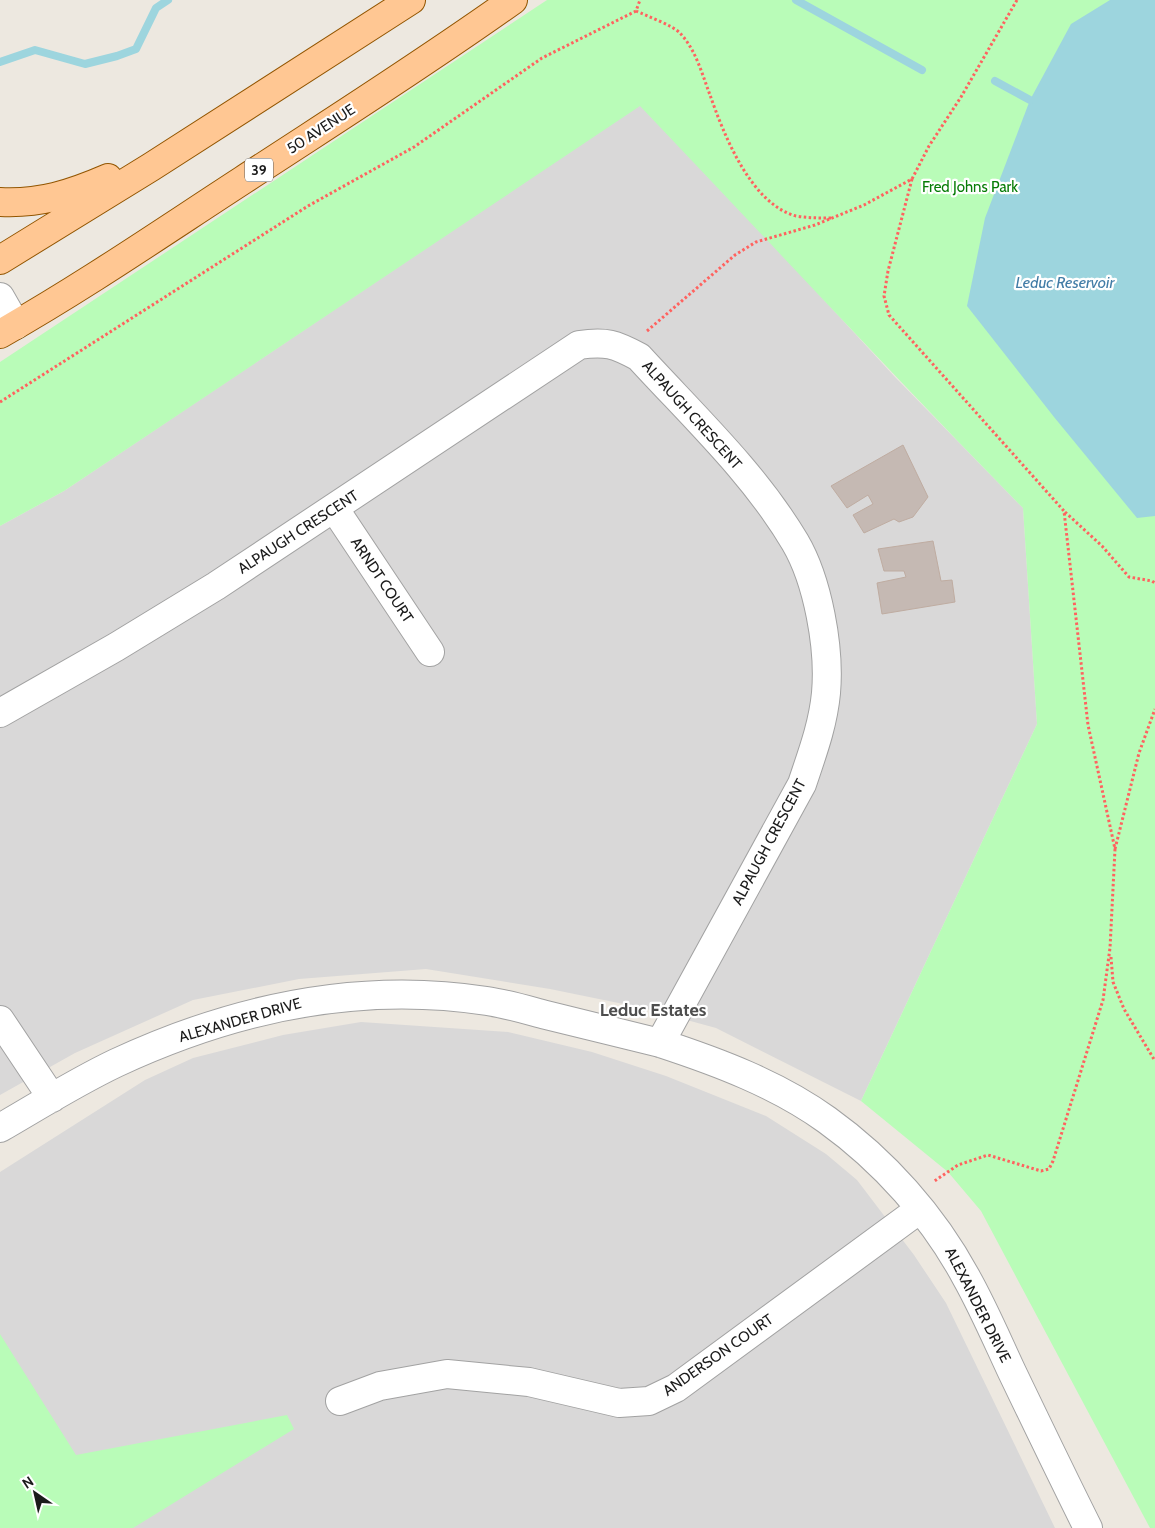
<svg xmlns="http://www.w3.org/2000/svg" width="1155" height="1528" viewBox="0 0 1155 1528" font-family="Cabin,sans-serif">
	<rect width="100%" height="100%" fill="#ede8e0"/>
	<path fill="#d9d8d8" d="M640 105 779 251 894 376 1023 508 1037 724 861 1101 716 1028 643 1008 550 989 426 969 299 979 193 1000 75 1053 0 1095V526L64 491Z
		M361 1022 508 1032 592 1052 666 1076 766 1116 826 1154 857 1180 914 1255 946 1303 1055 1528H0V1172L145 1080 193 1058 283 1035Z"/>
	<path fill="#b9fcb8" d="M547 0H1155V1528H1150L981 1211 948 1172 861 1101 1037 724 1023 508C893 376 768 240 640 106L64 491 0 526V362Z
		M0 1334 76 1455 287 1415 294 1429 133 1528H0Z"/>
	<path fill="#9dd5de" d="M1110 0H1155V516L1137 518 1054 417 967 306 985 218 1030 100 1071 24Z"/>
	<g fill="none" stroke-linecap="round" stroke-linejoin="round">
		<path stroke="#9dd5de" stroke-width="8" d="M796 0 922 70
			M0 62 35 50 85 64 117 56 136 49 156 8 168 0
			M995 81 1030 100"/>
	</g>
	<path fill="#c5b9b3" stroke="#bfaca1" d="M903 445 928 497 913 517 899 522 894 519 864 533 853 515 873 504 868 495 847 508 831 486Z
		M933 541 941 581 952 580 955 602 882 614 877 583 906 577 904 571H884L878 549Z"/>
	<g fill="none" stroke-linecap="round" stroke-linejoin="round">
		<g stroke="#a2a2a2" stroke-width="30">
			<path id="minor" d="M0 297 16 325
				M334 508 430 652
				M0 713 116 647 216 586 579 345C606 341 615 344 639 357 693 416 754 473 795 542 818 581 830 648 826 693 823 725 812 754 802 784L660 1043
				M0 1020 52 1098
				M0 1128C38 1106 76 1082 116 1063 232 1009 359 981 487 1001 507 1004 527 1010 546 1015 584 1024 622 1034 660 1043 718 1062 777 1084 827 1120 884 1161 933 1216 966 1277 983 1307 997 1340 1012 1372 1037 1424 1062 1476 1088 1528
				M340 1401 380 1386 447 1374 529 1382 619 1403 649 1401 676 1388 920 1209"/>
		</g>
		<g stroke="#925500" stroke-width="30">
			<path id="major" d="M0 202C40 204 71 194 108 178
				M0 260 151 167 411 0
				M0 334C83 287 163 232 243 180 333 121 425 63 513 0"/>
		</g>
		<path stroke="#ff625f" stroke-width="3" stroke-dasharray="2.5 2.5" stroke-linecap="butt" d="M636 11C647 16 672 25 680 33 696 50 702 74 710 95 724 135 751 204 796 216 808 218 819 218 831 218
			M912 179 888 271 884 296 889 315 1064 511 1088 725 1115 849 1110 948 1103 1000 1053 1161 1049 1169 1041 1171 988 1155 958 1165 933 1182
			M647 331 735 255 756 242 815 225 864 205 912 179 929 146 961 97 1017 0
			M0 402 308 206 414 147 542 58 636 11 640 0
			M1065 512 1102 546 1129 577 1152 581 1155 583
			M1115 849 1139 753 1155 709
			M1111 957 1113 982 1124 1009 1155 1061"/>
		<use href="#minor" stroke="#fff" stroke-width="28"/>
		<use href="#major" stroke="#ffc793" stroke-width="28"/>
	</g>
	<g text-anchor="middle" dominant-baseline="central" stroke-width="4.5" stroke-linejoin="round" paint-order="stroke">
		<rect fill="#fff" stroke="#5f5f5f" stroke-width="1" x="245" y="158.5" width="28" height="23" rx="4"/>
		<g font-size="14" font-weight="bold" fill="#1b1b1b">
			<text x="259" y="170">39</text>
		</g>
		<g font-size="15" fill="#1b1b1b" stroke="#fff">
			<text transform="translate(321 129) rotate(-33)">50 AVENUE</text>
			<text transform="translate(692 415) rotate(48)">ALPAUGH CRESCENT</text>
			<text transform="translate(298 532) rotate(-33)">ALPAUGH CRESCENT</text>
			<text transform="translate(382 580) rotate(56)">ARNDT COURT</text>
			<text transform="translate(769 842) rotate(-62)">ALPAUGH CRESCENT</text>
			<text transform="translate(240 1020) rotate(-16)">ALEXANDER DRIVE</text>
			<text transform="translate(978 1305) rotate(63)">ALEXANDER DRIVE</text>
			<text transform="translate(718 1355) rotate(-35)">ANDERSON COURT</text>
		</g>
		<g font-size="15" fill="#067c06" stroke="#fff">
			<text x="970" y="187">Fred Johns Park</text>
		</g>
		<g font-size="16" font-style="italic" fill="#417ca6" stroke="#fff">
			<text x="1065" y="282">Leduc Reservoir</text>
		</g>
		<g font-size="18" font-weight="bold" fill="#4e4e4e" stroke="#fff">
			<text x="653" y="1010">Leduc Estates</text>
		</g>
	</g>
	<g transform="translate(35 1493) rotate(326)" stroke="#ffffff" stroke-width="4" paint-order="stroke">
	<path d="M0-4L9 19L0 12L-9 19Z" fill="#1b1b1b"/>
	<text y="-8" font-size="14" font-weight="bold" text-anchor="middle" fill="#1b1b1b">N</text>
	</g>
</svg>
